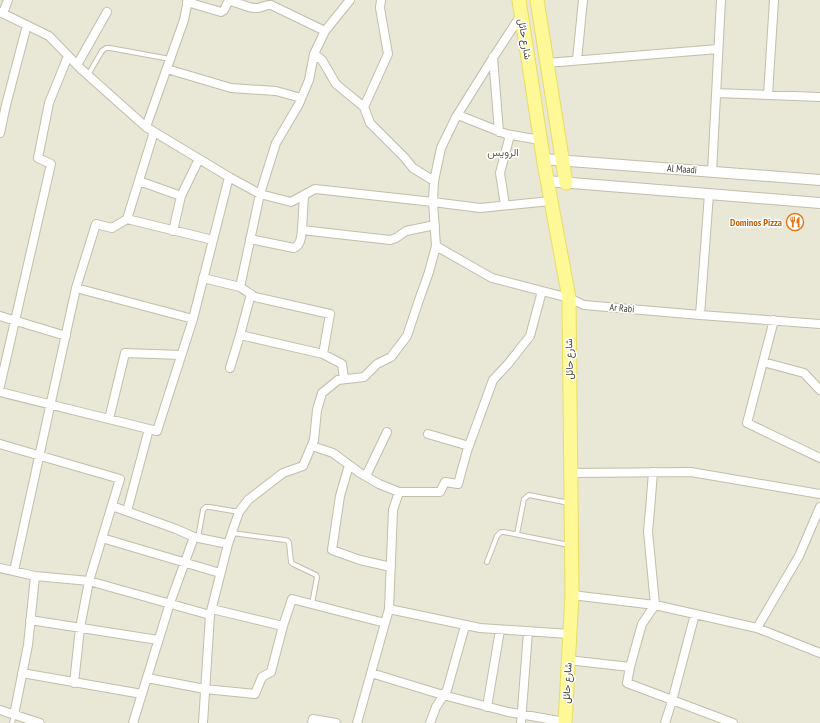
<svg xmlns="http://www.w3.org/2000/svg" width="820" height="723" viewBox="0 0 820 723" font-family="'PT Sans Narrow',Vazirmatn,sans-serif">
	<rect width="100%" height="100%" fill="#f5f4e8"/>
	<path fill="#e9e7d6" d="M0 0H820V723H0Z"/>
	<g fill="none" stroke-linecap="round" stroke-linejoin="round">
		<g stroke="#c1beaa" stroke-width="6">
			<path id="service" d="M88 75 102 51 106 48H110L170 59
				M232 533 285 540 288 541 289 543 291 562 293 564 316 575 317 577 312 604
				M517 534 524 499 529 495 569 503
				M198 538 203 510 206 507H210L239 512
				M487 562 497 536 501 532H504L569 545
				M12 723 14 715"/>
		</g>
		<g stroke="#c1beaa" stroke-width="10">
			<path id="minor" d="M187 2 221 12 224 10 228 2 231 1C239 3 247 8 255 8 261 9 265 4 271 5L325 31
				M0 12 49 36 81 69 146 127 229 177 260 194 291 202 315 189 433 202 480 208 551 201
				M3 13 8 0
				M314 54 322 60 336 84 364 107 370 123 404 157 413 168 434 181
				M493 57 499 132
				M577 60 583 0
				M547 63 718 49
				M77 65 107 12
				M167 69 231 88 276 91 301 98
				M716 93 820 97
				M768 95 774 0
				M364 107 388 54 380 8 381 0
				M458 115 506 134 540 140
				M146 127 184 20 188 0
				M0 133 6 105 27 25
				M712 172 721 0
				M139 181 181 196
				M304 195 302 230 390 240 396 238 406 231 435 225
				M505 205 500 173 510 135
				M127 219 213 240
				M173 231 181 196 199 159
				M250 239 294 248C301 245 301 237 302 230
				M436 246 492 278 569 298 584 305 700 315 820 324
				M203 278 240 287 260 194 276 143 299 104 309 80 314 54 325 31 350 0
				M240 287 255 297 330 314 323 354
				M76 288 96 224 112 228 127 219 154 132
				M700 315 709 194
				M0 316 66 336
				M774 320 747 423 820 458
				M240 335 323 354 342 364 344 379
				M763 362 804 373 820 390
				M230 368 240 335 251 294
				M0 386 51 164 38 158 49 103 68 56
				M0 392 157 431 193 319
				M109 419 125 353 181 355
				M428 434 469 446
				M0 444 120 479 89 581 80 628 74 683
				M312 446 333 453 360 473 379 484 399 492H440L445 482 458 484 467 451 493 380 508 364 530 336 542 291
				M349 465 340 496 332 550 360 560 391 567
				M653 472 650 510 648 531 655 605 642 624 630 667 627 683 733 723
				M571 473 691 472 820 494
				M366 476 387 432
				M112 506 176 529 194 537 228 544
				M127 511 149 429
				M102 538 220 573
				M0 568 35 576 89 581 210 615
				M14 571 76 288 193 319 229 177
				M572 595 655 605 757 628 820 653
				M212 609 283 626
				M389 609 480 628 570 634
				M30 620 158 640
				M757 628 799 556 820 507
				M568 660 630 667
				M22 673 142 694
				M371 673 443 695 508 712 565 722
				M147 678 205 689 255 694 262 677 271 672 283 626 292 599 385 623
				M487 707 500 630
				M0 710 40 723
				M14 715 28 645 35 576
				M133 723 170 603 194 537
				M203 723 210 615 228 544 239 512 248 500 283 473 303 466 314 440 317 410 322 393 338 380 364 377 377 364 391 357 407 336 419 300 429 272 436 246 433 202 434 181 441 148 456 117 491 61 521 15
				M312 723 313 719 336 723
				M357 723 389 609 393 510 399 492
				M430 723 436 707 447 690 465 626
				M521 723 528 632
				M665 723 672 701 695 614"/>
		</g>
		<g stroke="#c1beaa" stroke-width="12">
			<path id="tertiary" d="M543 159 820 180
				M547 181 820 203"/>
		</g>
		<g stroke="#e8dd63" stroke-width="15">
			<path id="primary" d="M519 0 544 163 569 298 572 595 565 723
				M537 0 566 183"/>
		</g>
		<use href="#service" stroke="#fff" stroke-width="4"/>
		<use href="#minor" stroke="#fff" stroke-width="8"/>
		<use href="#tertiary" stroke="#fff" stroke-width="10"/>
		<use href="#primary" stroke="#fff897" stroke-width="13"/>
	</g>
	<defs>
		<g id="restaurant-ring" transform="scale(0.9)"><circle r="9.5" fill="#fff" stroke="#e8710a" stroke-width="1.5"/><path d="M-5-6h1v4h1v-4h1v4h1v-4h1v5L-1.5 .5V6h-2V.5L-5-1ZM5-6V6H3V1.5H1.5Q1.5-4 5-6Z" fill="#e8710a"/></g>
	</defs>
	<g fill-rule="evenodd">
		<use href="#restaurant-ring" x="795" y="222"/>
	</g>
	<g text-anchor="middle" dominant-baseline="central" stroke-width="3" stroke-linejoin="round" paint-order="stroke">
		<g font-size="10" fill="#484536" stroke="#fff">
			<text transform="translate(525 39) rotate(81)">شارع حائل</text>
			<text transform="translate(682 169) rotate(4)">Al Maadi</text>
			<text transform="translate(622 308) rotate(5)">Ar Rabi</text>
			<text transform="translate(569 359) rotate(-91)">شارع حائل</text>
			<text transform="translate(567 683) rotate(-87)">شارع حائل</text>
		</g>
		<g font-size="10" font-weight="bold" fill="#c56008" stroke="#fff" text-anchor="end">
			<text x="782" y="222">Dominos Pizza</text>
		</g>
		<g font-size="11" fill="#6c664d" stroke="#fff">
			<text x="503" y="152">الرويس</text>
		</g>
	</g>
</svg>
